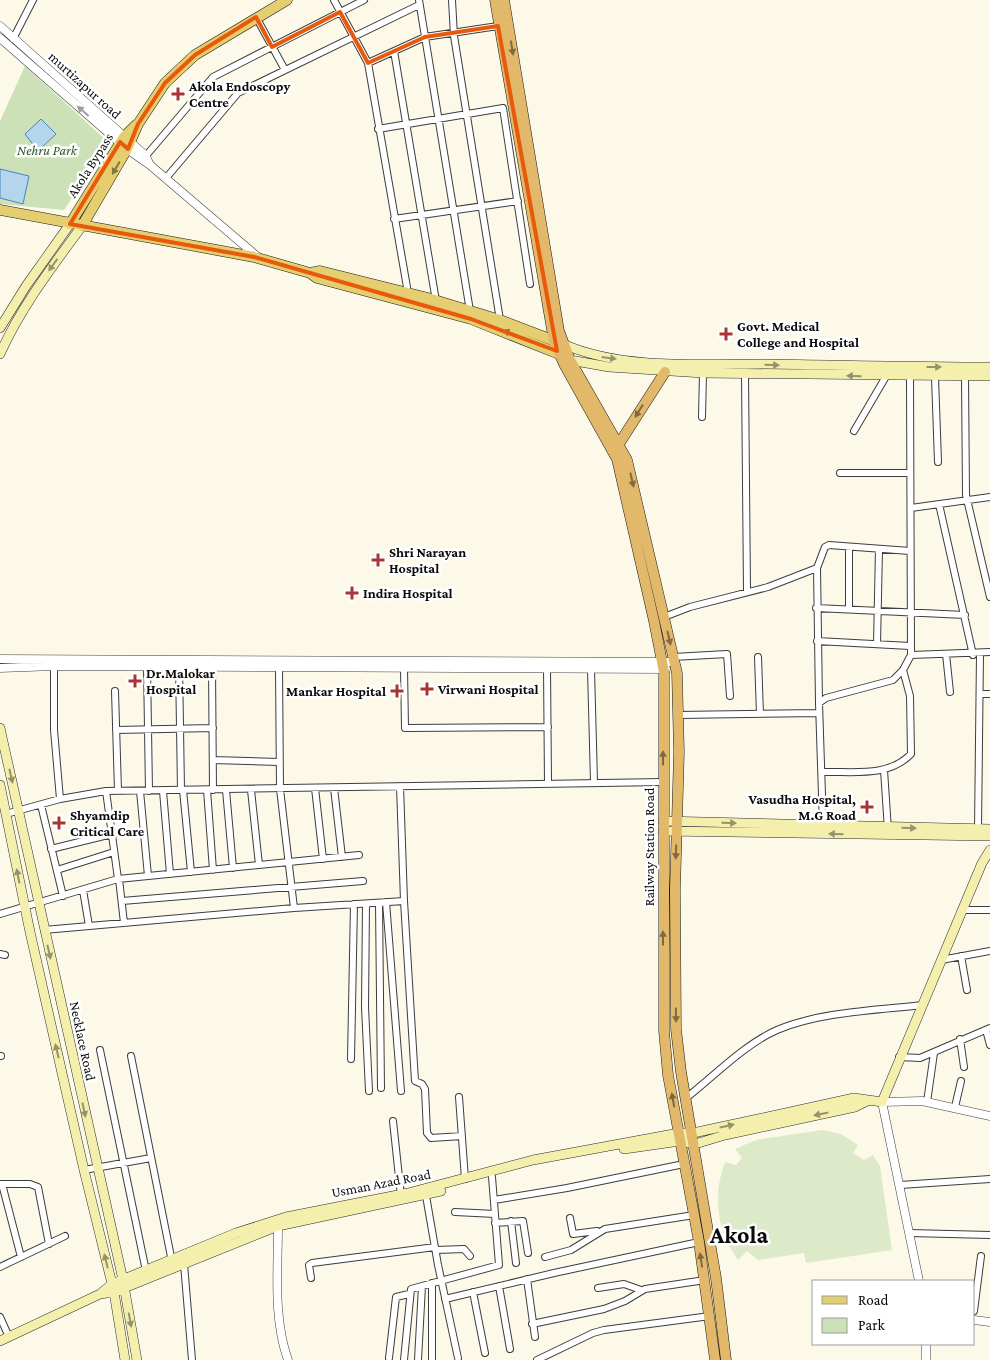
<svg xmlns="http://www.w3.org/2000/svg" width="990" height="1360" viewBox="0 0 990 1360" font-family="'Crimson Pro',serif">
	<rect width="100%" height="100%" fill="#fcf9e9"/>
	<path fill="#cce1b8" d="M25 66 108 142 64 210 0 204V121Z"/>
	<path fill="#ddeac9" d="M822 1130 841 1134 858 1145 853 1153 864 1160 873 1155 880 1166 892 1250 806 1263 804 1253 758 1260 747 1251 738 1260C717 1230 712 1196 725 1162L736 1165 742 1158 735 1149 756 1140Z"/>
	<path fill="#b5d5ed" stroke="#4686b9" d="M41 119 56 134 38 151 25 134Z
		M0 169 29 176 23 204 0 198Z"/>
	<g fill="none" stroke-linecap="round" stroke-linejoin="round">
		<g stroke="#3d3d3d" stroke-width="8">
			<path id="minor" d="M334 0 368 63 408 293
				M419 0 470 311
				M452 0 454 36 500 320
				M256 17 285 70
				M13 39 33 0
				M394 51 436 301
				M368 63 425 37 498 26
				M378 129 503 108 530 284
				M144 158 213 77 364 0
				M166 178 238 93 419 5
				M394 219 518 201
				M745 374 747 591
				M910 377 911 655
				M935 377 938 462
				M965 377 966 495 990 597
				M702 417 703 373
				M854 431 888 373
				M840 473H910
				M939 504 973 655
				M911 508 990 497
				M849 547V609
				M816 608 965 615
				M664 617 690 607 768 587 817 568
				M817 641 910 646
				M877 644 879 549
				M946 654 950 692
				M673 657 727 654 730 696
				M758 657 760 714
				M179 664 181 790
				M54 666V730L60 799
				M147 667 149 791
				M212 667 213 790
				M404 668 405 728 548 727
				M547 668 548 783
				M591 669 594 782
				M115 691 118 791
				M980 694H990
				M819 703 817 568 825 547 829 545 910 551
				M678 715 818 713
				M116 730 213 728
				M213 760 279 762
				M884 770 888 830
				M822 772C852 771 888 778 911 754L910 696 903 670
				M315 788 323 859
				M334 788 342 857
				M183 790 191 872
				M207 790 213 870
				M226 790 233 868
				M251 790 259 865
				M106 791 118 879
				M140 791 148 876
				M163 791 170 874
				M41 805 63 896
				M6 814 60 799 106 791 663 782
				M823 826 819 703 826 698 893 680 903 670 911 655 990 652
				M978 829 980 654
				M51 849 112 834
				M57 870 114 852
				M119 879 124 923
				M83 890 89 926
				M122 901 363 881
				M404 901 415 1081 422 1084 425 1089 427 1133 431 1138 462 1136
				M386 902 401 1091
				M379 903 381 1088
				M366 904 365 1007 369 1091
				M294 908 404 901 400 786
				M962 910H990
				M0 914 118 879 359 855
				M44 930 294 908 280 789 279 667
				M0 954 5 955
				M961 956 967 990
				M941 960 990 951
				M986 1030 990 1045
				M960 1039 964 1067
				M100 1050 146 1271
				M0 1056H1
				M131 1056 172 1262
				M899 1057 920 1058 990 1028
				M351 1059 354 904
				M459 1097 465 1179
				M686 1098C714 1076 745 1044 777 1030 819 1012 878 1010 923 1005
				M927 1102 934 1053
				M955 1107 961 1081
				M393 1121 401 1196
				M84 1170 151 1158
				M0 1184H30L38 1187 49 1244
				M2 1184 21 1257
				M900 1185 990 1179
				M425 1190 438 1265 458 1358
				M494 1200 567 1188 684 1164
				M455 1212 495 1214
				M570 1218 573 1234 597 1231
				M511 1221 516 1263
				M495 1223 523 1221 528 1253
				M909 1233 990 1235
				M436 1250 464 1249 470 1256
				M545 1257 571 1250 605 1229 694 1215
				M184 1264 192 1360
				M0 1267 65 1236
				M311 1278 309 1265 312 1263 435 1247
				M527 1279 535 1337
				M499 1286 510 1349
				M598 1288 624 1284 641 1290
				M473 1292 485 1353
				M445 1299 554 1273 699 1242
				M974 1311 981 1256
				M0 1317 9 1337
				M532 1324 604 1309 625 1301 645 1289 705 1280
				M389 1358 396 1297 409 1294
				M404 1360 411 1289 499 1265 492 1177
				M418 1360 422 1286
				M432 1360V1283
				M537 1360 593 1333 604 1330 710 1316"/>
		</g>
		<g stroke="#3d3d3d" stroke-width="9">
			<path id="tertiary" d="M0 26 145 155 150 165
				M0 38 127 149 150 165 259 258
				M0 659 675 662
				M0 668 54 666 666 669
				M278 1226C278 1271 273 1318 288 1360
				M919 1281 882 1102 922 1101 990 1116
				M974 1320 990 1322
				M926 1344V1360"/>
		</g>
		<g stroke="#2c2c2c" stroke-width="10">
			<path id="secondary" d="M0 328 26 286 70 224
				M563 344C622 370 702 364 766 364 841 365 915 367 990 367
				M0 354C21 307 52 267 82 226
				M570 360 609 367 703 373 990 376
				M0 728 123 1280 137 1360
				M0 785 30 932 84 1170 114 1292 125 1360
				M663 821 990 829
				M663 831 990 836
				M624 1149 680 1141 695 1144 725 1135 855 1107 867 1101
				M100 1294 112 1284 236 1233 286 1217 408 1193 533 1160 679 1133H693L854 1098 882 1102 982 863 990 850
				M0 1341 100 1294 114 1292 278 1226 441 1191"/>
		</g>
		<g stroke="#1b1b1b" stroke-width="11">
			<path id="primary" d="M0 210 254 257 310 273 317 278 471 319 564 356
				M70 224 124 137 136 125
				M82 226 127 149 138 124 165 83 195 55 287 0
				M310 273 320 271 428 298 500 320 560 343"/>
		</g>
		<g stroke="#1b1b1b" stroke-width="11">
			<path id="trunk" d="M495 0 554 341 564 364 617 459 654 621 664 672V1031L668 1075 699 1242 715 1360
				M504 0 559 331 570 360 627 460 677 673 679 752 675 890 676 1029 681 1072 716 1278 726 1360
				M617 447 665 372"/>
		</g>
		<use href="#minor" stroke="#fff" stroke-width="6"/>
		<use href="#tertiary" stroke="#fff" stroke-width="8"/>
		<use href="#secondary" stroke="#f4efad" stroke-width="9"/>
		<use href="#primary" stroke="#e5ce70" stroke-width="10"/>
		<use href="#trunk" stroke="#e2b86a" stroke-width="10"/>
	</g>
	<defs><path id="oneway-solid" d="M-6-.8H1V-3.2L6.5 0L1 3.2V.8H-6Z" transform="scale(1.25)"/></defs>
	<g fill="#816a3f">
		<use href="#oneway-solid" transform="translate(512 48) rotate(81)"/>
		<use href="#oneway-solid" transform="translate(639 411) rotate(122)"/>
		<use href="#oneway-solid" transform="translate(632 480) rotate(77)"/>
		<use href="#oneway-solid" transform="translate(669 638) rotate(77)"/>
		<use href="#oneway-solid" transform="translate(663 758) rotate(-90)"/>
		<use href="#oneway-solid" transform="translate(676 852) rotate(92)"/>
		<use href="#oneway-solid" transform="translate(663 938) rotate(-90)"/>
		<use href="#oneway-solid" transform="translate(676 1015) rotate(89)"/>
		<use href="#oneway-solid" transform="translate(673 1100) rotate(-100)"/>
		<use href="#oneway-solid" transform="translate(701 1260) rotate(-99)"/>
	</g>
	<use fill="#9d9d9d" href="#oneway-solid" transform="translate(83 111) rotate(-139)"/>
	<g fill="#827642">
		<use href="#oneway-solid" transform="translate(116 168) rotate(120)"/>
		<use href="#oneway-solid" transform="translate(510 333) rotate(-159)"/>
	</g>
	<g fill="#96936c">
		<use href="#oneway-solid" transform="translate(53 265) rotate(126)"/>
		<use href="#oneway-solid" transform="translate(609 358) rotate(7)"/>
		<use href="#oneway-solid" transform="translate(772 365) rotate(1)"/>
		<use href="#oneway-solid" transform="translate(934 367)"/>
		<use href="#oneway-solid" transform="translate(854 376) rotate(-179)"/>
		<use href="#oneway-solid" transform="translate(11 776) rotate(77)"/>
		<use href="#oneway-solid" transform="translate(729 823) rotate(2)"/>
		<use href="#oneway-solid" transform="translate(909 828) rotate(1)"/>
		<use href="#oneway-solid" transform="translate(836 834) rotate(-179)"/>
		<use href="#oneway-solid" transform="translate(18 876) rotate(-101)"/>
		<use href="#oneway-solid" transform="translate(49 952) rotate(77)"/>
		<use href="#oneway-solid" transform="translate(57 1051) rotate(-103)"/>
		<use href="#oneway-solid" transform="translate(84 1110) rotate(78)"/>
		<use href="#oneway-solid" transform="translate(821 1114) rotate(168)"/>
		<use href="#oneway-solid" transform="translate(727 1126) rotate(-12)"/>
		<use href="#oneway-solid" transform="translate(106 1261) rotate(-104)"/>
		<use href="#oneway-solid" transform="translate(130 1320) rotate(80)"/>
	</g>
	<path fill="none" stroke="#e8590c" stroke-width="4" stroke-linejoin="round" d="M340 12 368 63 425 37 498 26 557 351 471 319 254 257 70 224 120 142 128 149 138 124 165 83 195 55 256 17 272 47Z"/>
	<g fill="#a63636" stroke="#fff" stroke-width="2">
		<path d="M175.5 86.5h5v5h5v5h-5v5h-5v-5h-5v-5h5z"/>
		<path d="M723.5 326.5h5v5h5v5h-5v5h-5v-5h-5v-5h5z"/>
		<path d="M375.5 552.5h5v5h5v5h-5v5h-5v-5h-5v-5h5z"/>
		<path d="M349.5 585.5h5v5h5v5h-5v5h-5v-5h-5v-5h5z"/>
		<path d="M132.5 673.5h5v5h5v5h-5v5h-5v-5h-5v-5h5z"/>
		<path d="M424.5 681.5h5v5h5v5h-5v5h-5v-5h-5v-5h5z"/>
		<path d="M394.5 683.5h5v5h5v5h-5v5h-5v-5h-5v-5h5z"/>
		<path d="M864.5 799.5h5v5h5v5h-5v5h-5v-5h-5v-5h5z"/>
		<path d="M56.5 815.5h5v5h5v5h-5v5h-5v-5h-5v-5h5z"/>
	</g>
	<g text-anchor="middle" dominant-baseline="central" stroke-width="5" stroke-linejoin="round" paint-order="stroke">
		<g font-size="14" fill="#0a0a0a" stroke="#fff">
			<text transform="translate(85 85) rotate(42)">murtizapur road</text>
			<text transform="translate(90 165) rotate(-58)">Akola Bypass</text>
			<text transform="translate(649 847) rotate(-90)">Railway Station Road</text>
			<text transform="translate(83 1041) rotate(78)">Necklace Road</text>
			<text transform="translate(381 1183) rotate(-11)">Usman Azad Road</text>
		</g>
		<g font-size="14" font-weight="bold" fill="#0a0a0a" stroke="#fff" text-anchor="start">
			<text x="189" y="86">Akola Endoscopy<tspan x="189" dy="16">Centre</tspan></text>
			<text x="737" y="326">Govt. Medical<tspan x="737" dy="16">College and Hospital</tspan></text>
			<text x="389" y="552">Shri Narayan<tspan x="389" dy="16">Hospital</tspan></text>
			<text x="363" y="593">Indira Hospital</text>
			<text x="146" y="673">Dr.Malokar<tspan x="146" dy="16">Hospital</tspan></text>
			<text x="438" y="689">Virwani Hospital</text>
			<text x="386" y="691" text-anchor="end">Mankar Hospital</text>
			<text x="856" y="799" text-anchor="end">Vasudha Hospital,<tspan x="856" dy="16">M.G Road</tspan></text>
			<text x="70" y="815">Shyamdip<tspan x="70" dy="16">Critical Care</tspan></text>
		</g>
		<g font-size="14" font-style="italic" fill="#2c5724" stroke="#fff">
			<text x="47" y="150">Nehru Park</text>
		</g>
		<g font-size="24" font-weight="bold" fill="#0a0a0a" stroke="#fff">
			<text x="739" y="1234">Akola</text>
		</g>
	</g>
	<rect x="812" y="1280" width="162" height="65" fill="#ffffff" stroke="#9d9d9d"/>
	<rect x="822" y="1296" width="25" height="8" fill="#e5ce70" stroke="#9d9d9d"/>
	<text x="858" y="1305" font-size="15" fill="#0a0a0a">Road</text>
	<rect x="822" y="1318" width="25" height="15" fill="#cce1b8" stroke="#9d9d9d"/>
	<text x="858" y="1330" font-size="15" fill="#0a0a0a">Park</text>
</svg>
